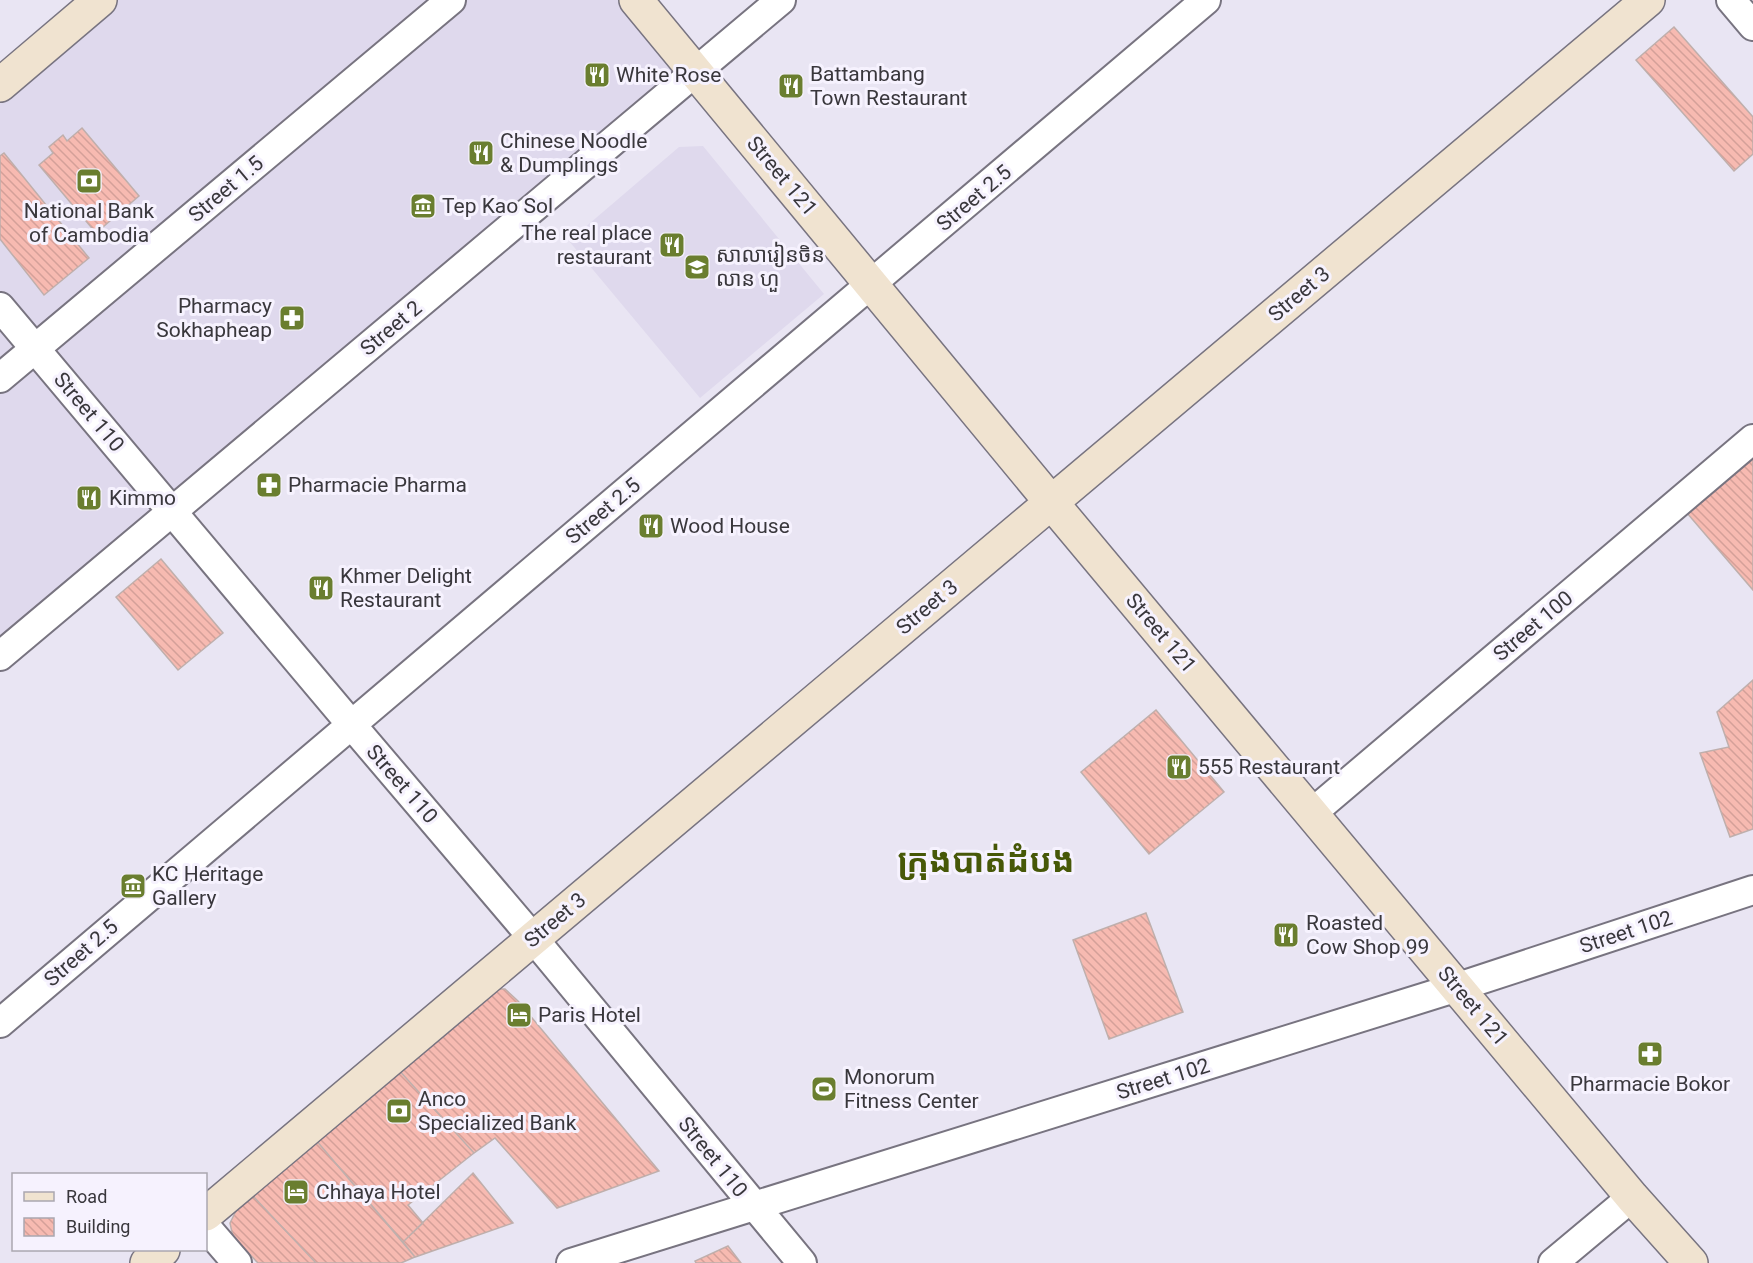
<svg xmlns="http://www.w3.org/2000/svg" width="1753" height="1263" viewBox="0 0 1753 1263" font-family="Roboto,'Noto Sans Khmer',sans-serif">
	<defs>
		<pattern id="building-back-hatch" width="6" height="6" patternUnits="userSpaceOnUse" patternTransform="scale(1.5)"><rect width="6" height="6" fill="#f7bab1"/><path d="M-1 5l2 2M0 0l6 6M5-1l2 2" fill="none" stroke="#d4a099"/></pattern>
	</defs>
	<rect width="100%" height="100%" fill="#e9e5f3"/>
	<path fill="#dfd9ed" d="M100 0H636L695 72 0 657V84Z
		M703 146 824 294 700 398 569 241 679 147Z"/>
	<path fill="url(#building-back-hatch)" stroke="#bfafac" stroke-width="1.5" d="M1674 27 1753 117V154L1734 171 1636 60Z
		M82 128 139 196 96 233 39 165 53 153 49 147 63 135 67 141Z
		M82 128 139 196 96 233 39 165 53 153 49 147 63 135 67 141Z
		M4 153 89 258 44 295 0 239V156Z
		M4 153 89 258 44 295 0 239V156Z
		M1753 454V590L1681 506Z
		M161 559 223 633 178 670 116 597Z
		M1753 680V829L1730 837 1700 753 1729 747 1717 712Z
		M1156 710 1224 792 1149 854 1081 772Z
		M1146 913 1183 1012 1109 1039 1073 940Z
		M489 989H505L518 1001 659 1171 557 1208 495 1138 474 1153 397 1068Z
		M397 1068 474 1153 408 1205 423 1223 403 1242 315 1139Z
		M315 1139 415 1257 401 1263H316L253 1196Z
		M473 1173 513 1223 415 1257 403 1242Z
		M253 1196 316 1263H258L233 1237 230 1223 236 1211Z
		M728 1246 741 1263H696L695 1261Z"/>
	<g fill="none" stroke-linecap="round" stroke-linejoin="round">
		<g stroke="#787480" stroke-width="32">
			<path id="street" d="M1731 0 1753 26
				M0 307 350 723 533 938 802 1263
				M0 378 451 0
				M0 656 781 0
				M1312 813 1753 439
				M0 1023C400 680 805 342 1206 0
				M206 1227 237 1263
				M571 1263 1458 987 1753 890
				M1553 1263 1632 1197"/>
		</g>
		<g stroke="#787480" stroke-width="36">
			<path id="secondary" d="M636 0 1051 502 1632 1197 1691 1263
				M0 85 100 0
				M206 1214 1648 0
				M147 1263 163 1250"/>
		</g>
		<use href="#street" stroke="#fff" stroke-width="28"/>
		<use href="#secondary" stroke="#f0e3d0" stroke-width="33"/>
	</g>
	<defs>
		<g id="restaurant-square" transform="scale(1.35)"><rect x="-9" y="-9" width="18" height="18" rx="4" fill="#6a7e2f" stroke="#f6f2fe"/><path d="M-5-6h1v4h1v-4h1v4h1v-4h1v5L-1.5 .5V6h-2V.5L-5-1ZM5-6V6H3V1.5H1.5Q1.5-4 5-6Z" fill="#fff"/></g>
		<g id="bank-square" transform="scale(1.35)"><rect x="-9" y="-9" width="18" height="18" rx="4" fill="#6a7e2f" stroke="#f6f2fe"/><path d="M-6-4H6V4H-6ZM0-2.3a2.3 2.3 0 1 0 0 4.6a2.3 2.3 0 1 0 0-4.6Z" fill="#fff"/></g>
		<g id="museum-square" transform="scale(1.35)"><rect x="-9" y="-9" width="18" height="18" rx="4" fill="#6a7e2f" stroke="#f6f2fe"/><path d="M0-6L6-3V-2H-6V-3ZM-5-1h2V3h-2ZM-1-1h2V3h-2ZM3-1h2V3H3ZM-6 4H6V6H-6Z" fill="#fff"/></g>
		<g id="school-square" transform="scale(1.35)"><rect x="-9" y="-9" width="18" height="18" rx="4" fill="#6a7e2f" stroke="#f6f2fe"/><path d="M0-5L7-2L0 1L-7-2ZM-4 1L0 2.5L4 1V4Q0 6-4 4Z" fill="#fff"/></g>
		<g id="pharmacy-square" transform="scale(1.35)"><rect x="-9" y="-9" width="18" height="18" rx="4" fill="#6a7e2f" stroke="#f6f2fe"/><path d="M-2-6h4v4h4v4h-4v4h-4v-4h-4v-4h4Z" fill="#fff"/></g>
		<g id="hotel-square" transform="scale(1.35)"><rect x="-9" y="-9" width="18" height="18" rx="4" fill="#6a7e2f" stroke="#f6f2fe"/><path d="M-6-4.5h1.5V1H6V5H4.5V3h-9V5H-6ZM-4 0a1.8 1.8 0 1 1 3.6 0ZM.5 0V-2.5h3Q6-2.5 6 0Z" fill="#fff"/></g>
		<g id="stadium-square" transform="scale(1.35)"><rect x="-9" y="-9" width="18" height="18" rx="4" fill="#6a7e2f" stroke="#f6f2fe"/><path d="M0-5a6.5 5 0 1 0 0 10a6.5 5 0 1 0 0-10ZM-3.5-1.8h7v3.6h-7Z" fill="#fff"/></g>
	</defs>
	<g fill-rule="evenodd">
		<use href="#restaurant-square" x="597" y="75"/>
		<use href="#restaurant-square" x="791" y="86"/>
		<use href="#restaurant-square" x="481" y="153"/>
		<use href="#bank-square" x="89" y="181"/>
		<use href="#museum-square" x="423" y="206"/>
		<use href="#restaurant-square" x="672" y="245"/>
		<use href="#school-square" x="697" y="267"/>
		<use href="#pharmacy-square" x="292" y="318"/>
		<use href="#pharmacy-square" x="269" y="485"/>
		<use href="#restaurant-square" x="89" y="498"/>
		<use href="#restaurant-square" x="651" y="526"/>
		<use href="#restaurant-square" x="321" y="588"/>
		<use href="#restaurant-square" x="1179" y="767"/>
		<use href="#museum-square" x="133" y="886"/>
		<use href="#restaurant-square" x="1286" y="935"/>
		<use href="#hotel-square" x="519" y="1015"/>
		<use href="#pharmacy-square" x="1650" y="1054"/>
		<use href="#stadium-square" x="824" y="1089"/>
		<use href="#bank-square" x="399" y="1111"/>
		<use href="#hotel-square" x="296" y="1192"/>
	</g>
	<g text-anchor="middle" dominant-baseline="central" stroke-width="6" stroke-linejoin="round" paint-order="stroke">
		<g font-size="21" fill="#39373c" stroke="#f6f2fe" text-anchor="start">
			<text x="810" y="74">Battambang<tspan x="810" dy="24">Town Restaurant</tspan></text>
			<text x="616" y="75">White Rose</text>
			<text x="500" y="141">Chinese Noodle<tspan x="500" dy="24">&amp; Dumplings</tspan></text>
			<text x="442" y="206">Tep Kao Sol</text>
			<text x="89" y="211" text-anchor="middle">National Bank<tspan x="89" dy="24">of Cambodia</tspan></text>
			<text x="652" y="233" text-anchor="end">The real place<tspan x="652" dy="24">restaurant</tspan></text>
			<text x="716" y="255">សាលារៀនចិន<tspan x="716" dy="24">លាន ហួ</tspan></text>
			<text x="272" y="306" text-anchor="end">Pharmacy<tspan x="272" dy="24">Sokhapheap</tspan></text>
			<text x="288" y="485">Pharmacie Pharma</text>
			<text x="109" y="498">Kimmo</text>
			<text x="670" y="526">Wood House</text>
			<text x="340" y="576">Khmer Delight<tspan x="340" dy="24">Restaurant</tspan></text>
			<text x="1198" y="767">555 Restaurant</text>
			<text x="152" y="874">KC Heritage<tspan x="152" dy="24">Gallery</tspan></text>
			<text x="1306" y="923">Roasted<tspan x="1306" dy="24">Cow Shop 99</tspan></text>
			<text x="538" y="1015">Paris Hotel</text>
			<text x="844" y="1077">Monorum<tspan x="844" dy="24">Fitness Center</tspan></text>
			<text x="1650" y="1084" text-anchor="middle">Pharmacie Bokor</text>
			<text x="418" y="1099">Anco<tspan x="418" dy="24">Specialized Bank</tspan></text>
			<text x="316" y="1192">Chhaya Hotel</text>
		</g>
		<g font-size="21" fill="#39373c" stroke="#f6f2fe">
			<text transform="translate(782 176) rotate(50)">Street 121</text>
			<text transform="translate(226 189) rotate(-40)">Street 1.5</text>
			<text transform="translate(974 198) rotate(-40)">Street 2.5</text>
			<text transform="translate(1299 294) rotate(-40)">Street 3</text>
			<text transform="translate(391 328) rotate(-40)">Street 2</text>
			<text transform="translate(89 412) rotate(50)">Street 110</text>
			<text transform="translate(603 511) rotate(-40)">Street 2.5</text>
			<text transform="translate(927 607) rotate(-40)">Street 3</text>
			<text transform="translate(1533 626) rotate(-40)">Street 100</text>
			<text transform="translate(1161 633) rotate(50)">Street 121</text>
			<text transform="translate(402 784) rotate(49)">Street 110</text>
			<text transform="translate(555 920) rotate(-40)">Street 3</text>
			<text transform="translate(1626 932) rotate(-18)">Street 102</text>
			<text transform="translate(81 953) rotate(-41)">Street 2.5</text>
			<text transform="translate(1473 1006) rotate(50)">Street 121</text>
			<text transform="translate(1163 1079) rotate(-17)">Street 102</text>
			<text transform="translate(713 1157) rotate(51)">Street 110</text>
		</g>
		<g font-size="33" font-weight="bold" fill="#475808" stroke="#f6f2fe">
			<text x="986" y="860">ក្រុងបាត់ដំបង</text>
		</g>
	</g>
	<rect x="12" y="1173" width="195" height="78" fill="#f6f2fe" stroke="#aaa7b0" stroke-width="1.5"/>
	<rect x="24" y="1192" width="30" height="9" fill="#f0e3d0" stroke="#aaa7b0" stroke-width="1.5"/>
	<text x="66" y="1203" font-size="18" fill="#39373c">Road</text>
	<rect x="24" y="1218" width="30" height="18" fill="url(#building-back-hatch)" stroke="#aaa7b0" stroke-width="1.5"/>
	<text x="66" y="1233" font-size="18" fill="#39373c">Building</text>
</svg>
